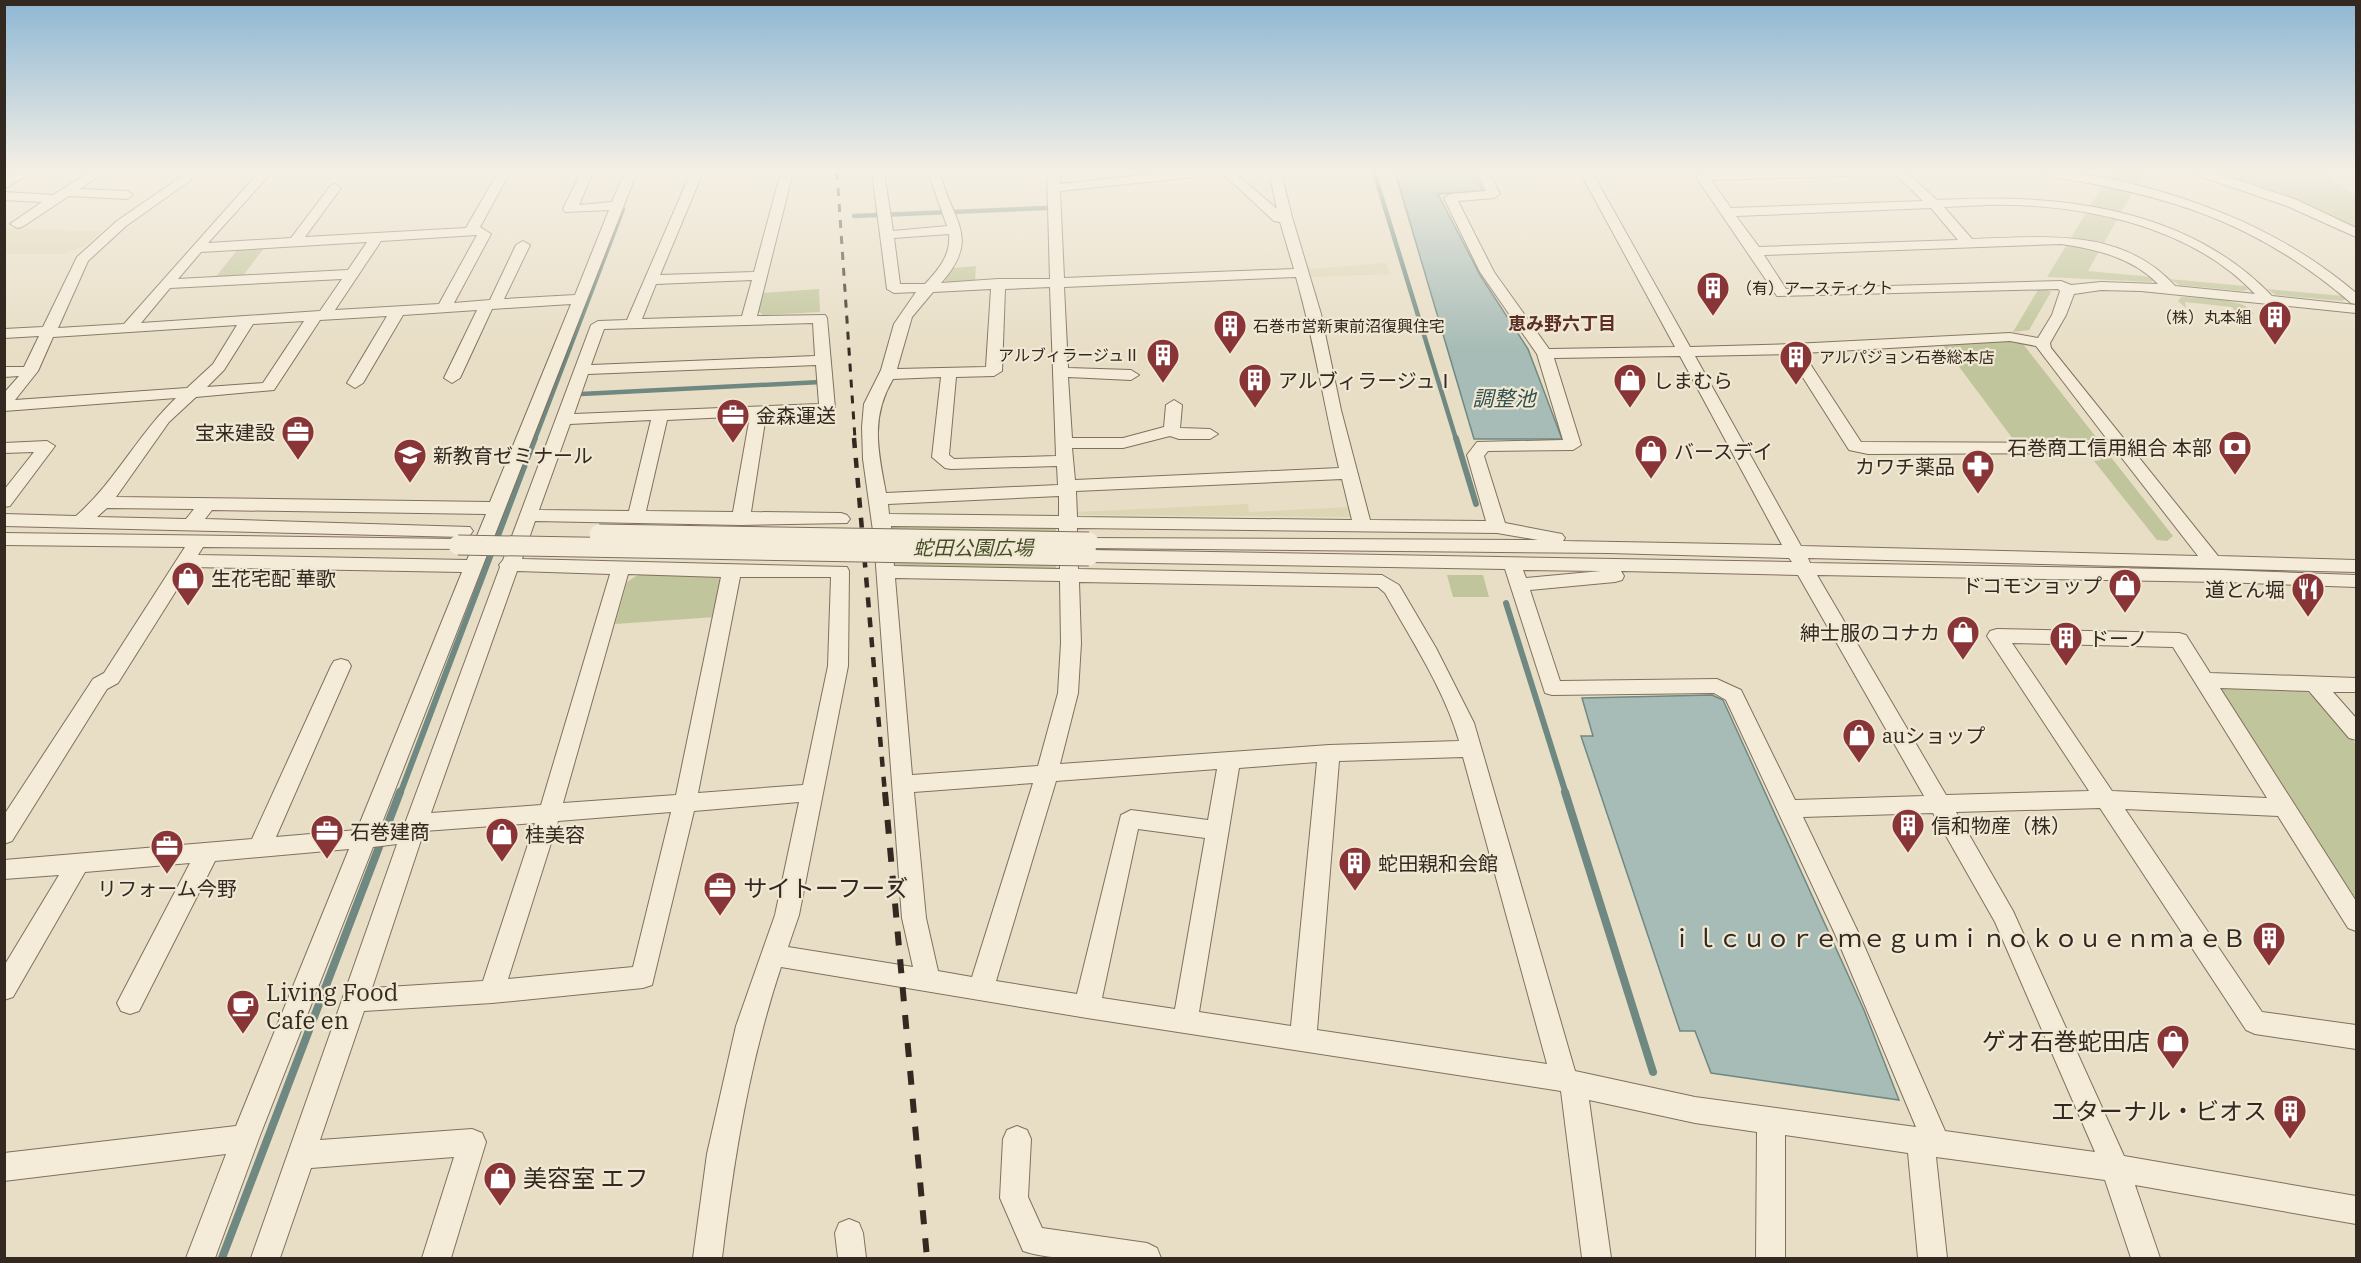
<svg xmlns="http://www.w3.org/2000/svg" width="2361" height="1263" viewBox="0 0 2361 1263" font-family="'IBM Plex Serif','Noto Sans JP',serif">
	<rect width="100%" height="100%" fill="#e8dec6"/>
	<path fill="#ddd6b4" d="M4 229H28L103 231 85 246 64 254H5Z
		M1386 263 1391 274 1311 277 1308 269Z
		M1248 504 1249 512 1349 507 1350 517 1079 515 1075 512Z"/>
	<path fill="#c1c59b" d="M2111 172H2144L2088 271 2153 277 2152 282 2047 277Z
		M2212 172H2321L2356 196V228L2281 193Z
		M265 247 242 277 214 279 238 249Z
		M976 266 975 282 948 283 944 280 953 268Z
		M2169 279 2245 286 2248 290 2241 291 2180 285Z
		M2039 288H2044L2051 292 2029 330 2013 332Z
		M819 289 820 312 763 315 757 310 762 293Z
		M2267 289 2344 296 2346 299 2342 301 2276 295Z
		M2181 297C2200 299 2246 297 2254 314L2236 313 2232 307 2185 302 2186 308 2178 301Z
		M2013 341 2023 344 2096 437 2090 440 2013 439 1942 344Z
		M2092 450 2110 456 2173 536 2167 541 2157 540 2094 461 2101 460Z
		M891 524 1056 527V570L891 568Z
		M639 574 716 576 724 582 716 617 615 624 627 582Z
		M1447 575H1483L1489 597H1453Z
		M2224 686 2296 687 2316 696 2356 744V900L2220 692Z"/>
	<path fill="#a7bcb6" stroke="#6f8982" stroke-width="1.5" d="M1395 172H1473L1483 191 1438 194 1480 275 1528 349 1562 439H1474Z
		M1712 695 1723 700 1864 1010 1899 1100 1711 1073 1695 1031H1680L1581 736H1593L1582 698Z"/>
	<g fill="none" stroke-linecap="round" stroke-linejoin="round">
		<path stroke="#6f8982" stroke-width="4.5" d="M1374 172 1456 439
			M854 216 1047 208
			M581 394 821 382
			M535 439 623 209"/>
		<path stroke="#6f8982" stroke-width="6" d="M1456 438 1476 504
			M1506 603 1566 794
			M400 794 535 438"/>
		<path stroke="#6f8982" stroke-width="8" d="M1565 792 1653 1072
			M222 1258 400 792"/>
		<g stroke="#81705e" stroke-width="2">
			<path id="minor" d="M17 172H32L4 189V179Z
				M90 172H104L80 189 127 191 133 195 127 199 69 196 22 227 17 228 10 224 42 202 4 200V192L53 195Z
				M188 172H202L126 226 88 261 58 328 124 324 259 172H272L208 243 291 238 331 185 335 184 341 188 305 237 466 228 498 172H510L480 227 491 234 454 303 490 300 516 245 523 241 530 245 504 299 575 295 609 210 565 212 563 209 581 172H593L579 205 612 202 625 172H637L380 828 404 826 500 567 499 565 503 560 591 325 598 321 627 320 691 172H703L660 275 754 272 781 172H793L757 316 825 315 827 318 835 408 827 413 766 415 751 512 841 513 847 515 850 519 847 523 741 525 535 521 522 559 847 567 849 571 848 666 799 915 788 947 913 967 902 918 874 538 863 459 862 427 864 404 881 370 894 324 916 292 894 293 887 289 872 172H884L893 231 947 226 928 172H940C950 220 983 236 941 283L998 279H1050L1047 172H1059L1060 184 1170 172H1209L1203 176 1060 191 1064 278 1294 269 1280 222 1274 221 1221 172H1234L1277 209 1269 172H1281L1292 217 1321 314 1341 410 1370 520 1486 521 1467 455 1477 442 1563 440 1537 354 1480 272 1444 198 1450 194 1486 191 1477 172H1489L1500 194 1494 198 1458 201 1494 272 1549 349 1675 347 1580 172H1592L1690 347 1793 344 2010 333 2038 338 2052 315 2060 291 2058 289 1777 296 1696 177 1702 173 1854 172 1848 176 1711 180 1731 208 1923 201 1893 172H1906L1937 200C2056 193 2186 206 2272 296L2356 305V313L2141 291 2101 290 2074 294 2066 315 2050 343 2051 348 2218 556 2356 560V572L1808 558 1810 563 2222 570 2356 575V587L2222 582 1817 575 1946 795 2089 791 1987 636 1990 631 1997 629 2179 633 2186 635 2210 673 2356 678V692H2333L2356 718V740L2349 738 2309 691 2220 688 2356 901V931L2348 928 2278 816 2125 809 2262 1012 2356 1025V1049L2255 1034 2246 1030 2100 808 1956 812 2013 911 2124 1156 2356 1196V1224L2135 1185 2160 1258H2131L2105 1180 1936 1157 1947 1258H1918L1908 1153 1785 1135V1258H1756L1757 1132 1695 1123 1589 1100 1611 1258H1582L1561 1091 1087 1018 781 967C749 1064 734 1157 722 1258H693L707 1154 736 1026 775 915 799 802 694 811 652 985 643 988 492 1003 364 1011 320 1140 472 1129 482 1133 486 1142 451 1258H422L454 1157 311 1168 280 1258H251L397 844 373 847 259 1138 215 1258H186L226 1154 4 1181V1153L236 1126 349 849 215 861 139 1011 130 1014 121 1011 117 1003 190 863 85 872 13 997 4 1000V966L59 875 4 879V860L252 839 331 666 334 661 341 659 348 661 351 666 276 837 357 830 462 572 191 567 118 683 107 689 12 841 4 844V815L93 679 104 673 185 547 4 545V533L458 539 464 541 467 545 464 549 203 547 198 555 467 560 486 514 212 510 205 519 470 527 473 531 470 535 464 537 4 526V514L76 516C115 482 138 434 176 398L4 411V393L19 376 4 377V367H24L39 336 4 338V329L43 327 77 257 117 221ZM1986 205C2079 203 2189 224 2255 294L2175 286C2122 227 2044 237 1972 239L1944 207ZM1931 208 1958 240 1759 247 1736 216ZM949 234C951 255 939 269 925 284H900L894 238ZM477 235 439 304 335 310 381 241ZM367 242 348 270 178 279 201 252ZM2061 244C2096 249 2133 258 2158 284L2101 282 2071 285 2061 281 1786 289 1764 255ZM1296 277C1314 340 1324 405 1339 468L1075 480 1072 448H1123L1170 436 1179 439H1210L1218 434 1210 429 1180 428 1182 405 1174 400 1166 405 1164 427 1123 438H1072L1068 377 1131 380 1139 375 1131 370 1068 368 1064 287ZM342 279 320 311 141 323 170 288ZM752 280 742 316 642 319 656 284ZM1050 287 1056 456 954 459 949 455 956 377 994 376 1002 371 1005 289ZM991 289 986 367 897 369 912 317 933 292ZM571 304 490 502 116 497 169 422 196 397 274 390 320 320 387 316 347 383 355 388 363 383 403 315 477 310 444 378 452 383 460 378 492 309ZM304 321 263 383 207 387 224 370 253 324ZM813 323 815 356 591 365 604 329ZM237 325 213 364 187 388 15 400 38 371 53 337ZM2010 341 2036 346 2110 443 1861 442 1803 353ZM1788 354 1849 450 1868 454 2118 453 2198 556 1801 546 1695 356ZM1680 356 1782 545 1563 541 1565 538 1562 534 1505 523 1484 456 1488 451 1573 450 1581 445 1554 358ZM816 365 819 404 574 414 588 374ZM941 377 932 457 945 468 951 469 1057 466 1058 485 886 493C878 451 870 418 893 379ZM750 416 733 512 646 511 667 420ZM651 420 629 511 539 510 570 424ZM1342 479 1352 520 1077 517 1076 491ZM1059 496V516L889 514 888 504ZM107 508 194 509 186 519 97 517ZM891 526 1059 528 1060 569 894 566ZM1077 528 1497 533 1538 540 1083 538 1080 542 1083 546 1089 548 1608 553 1789 558 1792 562 1089 550 1083 552 1080 556 1083 560 1089 562 1505 569 1545 693 1552 695 1714 693 1726 700 1835 934 1916 1127 1695 1097 1575 1071 1474 723 1436 648 1399 585 1382 575 1078 569ZM1523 570 1601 571 1526 578ZM517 571 610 574 541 805 431 813ZM1621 571 1798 575 1924 796 1795 800 1741 690 1717 679 1560 681 1530 590 1615 582 1622 580 1624 576ZM628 574 721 577 676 795 563 803ZM740 577H831L828 666 803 785 698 793ZM895 578 1060 581 1061 643 1058 693 1038 766 912 775ZM1079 582 1378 587 1385 593C1411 639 1445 691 1459 741L1329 745 1060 764 1078 693 1081 643ZM2012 643 2173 647 2267 798 2112 791ZM1463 757 1547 1064 1317 1030 1339 761ZM1317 762 1291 1026 1199 1012 1239 768ZM1217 769 1208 820 1131 810 1121 815 1077 994 996 981 1056 781ZM1033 783 972 977 938 971 926 918 914 792ZM671 812 633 967 508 979 558 821ZM1933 813 1995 922 2095 1152 1945 1131 1859 934 1803 817ZM535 823 483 981 372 988 424 831ZM1138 829 1205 838 1175 1009 1102 998Z
				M2040 172C2075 170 2110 178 2144 187 2223 208 2294 240 2356 293V304L2351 303C2257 222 2167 194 2046 176Z
				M2195 172H2213L2297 200 2356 228V237L2287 206 2197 175Z
				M47 441 55 446 10 506 4 507V490L34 452 4 453V443Z
				M1017 1126 1027 1130 1031 1139 1028 1197 1042 1228 1147 1243 1157 1248 1161 1258C1123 1258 1057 1263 1023 1251L1000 1198 1003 1139 1007 1130Z
				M849 1219 859 1223 863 1233 866 1258H838L835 1233 839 1223Z"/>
		</g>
		<use href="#minor" fill="#f4ebd8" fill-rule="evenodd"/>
		<path stroke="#332920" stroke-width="3" stroke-dasharray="8 8" stroke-linecap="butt" d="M837 172 855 439"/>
		<path stroke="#332920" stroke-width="4.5" stroke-dasharray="10 10" stroke-linecap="butt" d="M854 438 885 794"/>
		<path stroke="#332920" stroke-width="6" stroke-dasharray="14 14" stroke-linecap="butt" d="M885 792 927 1258"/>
		<g stroke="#81705e" stroke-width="21" stroke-linecap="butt">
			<path id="minor-bridge" d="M599 534 1089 542
				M458 545 1089 556"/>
		</g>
		<use href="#minor-bridge" stroke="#f4ebd8" stroke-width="19"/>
	</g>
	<linearGradient id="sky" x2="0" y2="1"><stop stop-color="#8eb7d4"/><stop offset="0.49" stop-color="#f5f0e5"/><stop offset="1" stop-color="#f5f0e5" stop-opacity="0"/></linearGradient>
	<rect width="2361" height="349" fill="url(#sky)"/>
	<defs>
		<g id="building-pin" transform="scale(1.725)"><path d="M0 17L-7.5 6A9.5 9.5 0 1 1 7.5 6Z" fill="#893537" stroke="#f1e8d4"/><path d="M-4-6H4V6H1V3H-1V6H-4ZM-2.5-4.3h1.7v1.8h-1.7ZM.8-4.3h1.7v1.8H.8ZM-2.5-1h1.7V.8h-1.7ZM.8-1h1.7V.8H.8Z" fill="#fff"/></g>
		<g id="shop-pin" transform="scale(1.725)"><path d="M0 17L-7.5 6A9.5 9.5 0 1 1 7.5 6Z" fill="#893537" stroke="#f1e8d4"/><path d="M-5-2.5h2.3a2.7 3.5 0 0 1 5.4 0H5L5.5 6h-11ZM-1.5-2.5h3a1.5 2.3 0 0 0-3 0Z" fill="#fff"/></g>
		<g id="office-pin" transform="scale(1.725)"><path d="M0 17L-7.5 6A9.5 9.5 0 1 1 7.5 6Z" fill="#893537" stroke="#f1e8d4"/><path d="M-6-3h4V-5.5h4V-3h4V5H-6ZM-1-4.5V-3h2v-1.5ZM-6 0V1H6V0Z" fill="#fff"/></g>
		<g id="bank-pin" transform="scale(1.725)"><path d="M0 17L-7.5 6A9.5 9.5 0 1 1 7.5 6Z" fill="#893537" stroke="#f1e8d4"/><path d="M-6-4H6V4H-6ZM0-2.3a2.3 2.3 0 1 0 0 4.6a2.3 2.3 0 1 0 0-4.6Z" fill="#fff"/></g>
		<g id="school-pin" transform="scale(1.725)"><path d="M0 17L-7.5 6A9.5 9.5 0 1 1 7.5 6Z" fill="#893537" stroke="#f1e8d4"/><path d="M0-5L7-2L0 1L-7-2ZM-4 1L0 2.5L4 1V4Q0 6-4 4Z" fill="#fff"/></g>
		<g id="pharmacy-pin" transform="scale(1.725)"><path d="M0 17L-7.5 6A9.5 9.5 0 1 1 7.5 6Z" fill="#893537" stroke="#f1e8d4"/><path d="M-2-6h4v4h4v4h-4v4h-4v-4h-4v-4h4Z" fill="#fff"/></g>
		<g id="restaurant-pin" transform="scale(1.725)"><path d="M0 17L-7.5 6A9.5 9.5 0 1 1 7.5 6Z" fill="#893537" stroke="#f1e8d4"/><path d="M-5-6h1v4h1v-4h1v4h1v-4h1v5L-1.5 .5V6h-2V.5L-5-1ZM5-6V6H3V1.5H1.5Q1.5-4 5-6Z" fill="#fff"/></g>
		<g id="cafe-pin" transform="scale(1.725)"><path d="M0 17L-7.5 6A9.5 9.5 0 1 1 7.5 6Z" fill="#893537" stroke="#f1e8d4"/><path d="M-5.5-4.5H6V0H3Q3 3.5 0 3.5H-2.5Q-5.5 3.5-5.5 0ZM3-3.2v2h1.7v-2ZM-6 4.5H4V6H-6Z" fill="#fff"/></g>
	</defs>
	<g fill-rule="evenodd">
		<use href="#building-pin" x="1713" y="288"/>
		<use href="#building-pin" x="2275" y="317"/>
		<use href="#building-pin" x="1230" y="326"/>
		<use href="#building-pin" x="1163" y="355"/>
		<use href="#building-pin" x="1796" y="357"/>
		<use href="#building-pin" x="1255" y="380"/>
		<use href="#shop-pin" x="1630" y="380"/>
		<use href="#office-pin" x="733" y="415"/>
		<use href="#office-pin" x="298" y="432"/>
		<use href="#bank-pin" x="2235" y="447"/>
		<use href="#shop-pin" x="1651" y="451"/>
		<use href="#school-pin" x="410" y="455"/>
		<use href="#pharmacy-pin" x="1978" y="466"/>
		<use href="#shop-pin" x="188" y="578"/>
		<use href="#shop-pin" x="2125" y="585"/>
		<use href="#restaurant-pin" x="2308" y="589"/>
		<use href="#shop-pin" x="1963" y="632"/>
		<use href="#building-pin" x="2066" y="638"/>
		<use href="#shop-pin" x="1859" y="735"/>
		<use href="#building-pin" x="1908" y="825"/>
		<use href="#office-pin" x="327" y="831"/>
		<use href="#shop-pin" x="502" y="834"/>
		<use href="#office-pin" x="167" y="846"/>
		<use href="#building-pin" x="1355" y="863"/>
		<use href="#office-pin" x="720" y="888"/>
		<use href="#building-pin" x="2269" y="938"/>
		<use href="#cafe-pin" x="243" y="1006"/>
		<use href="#shop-pin" x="2173" y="1041"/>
		<use href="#building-pin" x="2290" y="1111"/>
		<use href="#shop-pin" x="500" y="1178"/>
	</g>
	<g text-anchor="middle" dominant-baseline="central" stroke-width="4.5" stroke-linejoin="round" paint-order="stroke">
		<g font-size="16" fill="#332920" stroke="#f1e8d4" text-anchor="start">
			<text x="1736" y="288">（有）アースティクト</text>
			<text x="2252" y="317" text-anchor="end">（株）丸本組</text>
			<text x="1253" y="326">石巻市営新東前沼復興住宅</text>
			<text x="1140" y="355" text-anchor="end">アルブィラージュⅡ</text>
			<text x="1819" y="357">アルパジョン石巻総本店</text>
		</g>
		<g font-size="18" font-weight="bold" fill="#5b2f25" stroke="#f1e8d4">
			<text x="1562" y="323">恵み野六丁目</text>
		</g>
		<g font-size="20" fill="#332920" stroke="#f1e8d4" text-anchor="start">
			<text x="1278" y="380">アルブィラージュⅠ</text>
			<text x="1653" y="380">しまむら</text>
			<text x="756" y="415">金森運送</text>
			<text x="275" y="432" text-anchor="end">宝来建設</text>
			<text x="2212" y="447" text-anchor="end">石巻商工信用組合 本部</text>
			<text x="1674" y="451">バースデイ</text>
			<text x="433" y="455">新教育ゼミナール</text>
			<text x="1955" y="466" text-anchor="end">カワチ薬品</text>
			<text x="211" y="578">生花宅配 華歌</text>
			<text x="2102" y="585" text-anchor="end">ドコモショップ</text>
			<text x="2285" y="589" text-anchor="end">道とん堀</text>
			<text x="1940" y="632" text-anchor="end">紳士服のコナカ</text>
			<text x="2089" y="638">ドーノ</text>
			<text x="1882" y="735">auショップ</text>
			<text x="1931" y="825">信和物産（株）</text>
			<text x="350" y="831">石巻建商</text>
			<text x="525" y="834">桂美容</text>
			<text x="1378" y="863">蛇田親和会館</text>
			<text x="167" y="888" text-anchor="middle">リフォーム今野</text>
		</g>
		<g font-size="20" font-style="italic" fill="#454d29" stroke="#f1e8d4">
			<text x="973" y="547">蛇田公園広場</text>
		</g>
		<g font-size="21" font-style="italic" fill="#31514f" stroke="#f1e8d4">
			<text x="1504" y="398">調整池</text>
		</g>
		<g font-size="24" fill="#332920" stroke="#f1e8d4" text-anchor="start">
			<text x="743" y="888">サイトーフーズ</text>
			<text x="2246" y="938" text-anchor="end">ｉｌｃｕｏｒｅｍｅｇｕｍｉｎｏｋｏｕｅｎｍａｅＢ</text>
			<text x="266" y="992">Living Food<tspan x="266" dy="28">Cafe en</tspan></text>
			<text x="2150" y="1041" text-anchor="end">ゲオ石巻蛇田店</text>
			<text x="2267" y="1111" text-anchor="end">エターナル・ビオス</text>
			<text x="523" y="1178">美容室 エフ</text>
		</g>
	</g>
	<rect width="2361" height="1263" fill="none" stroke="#332920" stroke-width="12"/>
</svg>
